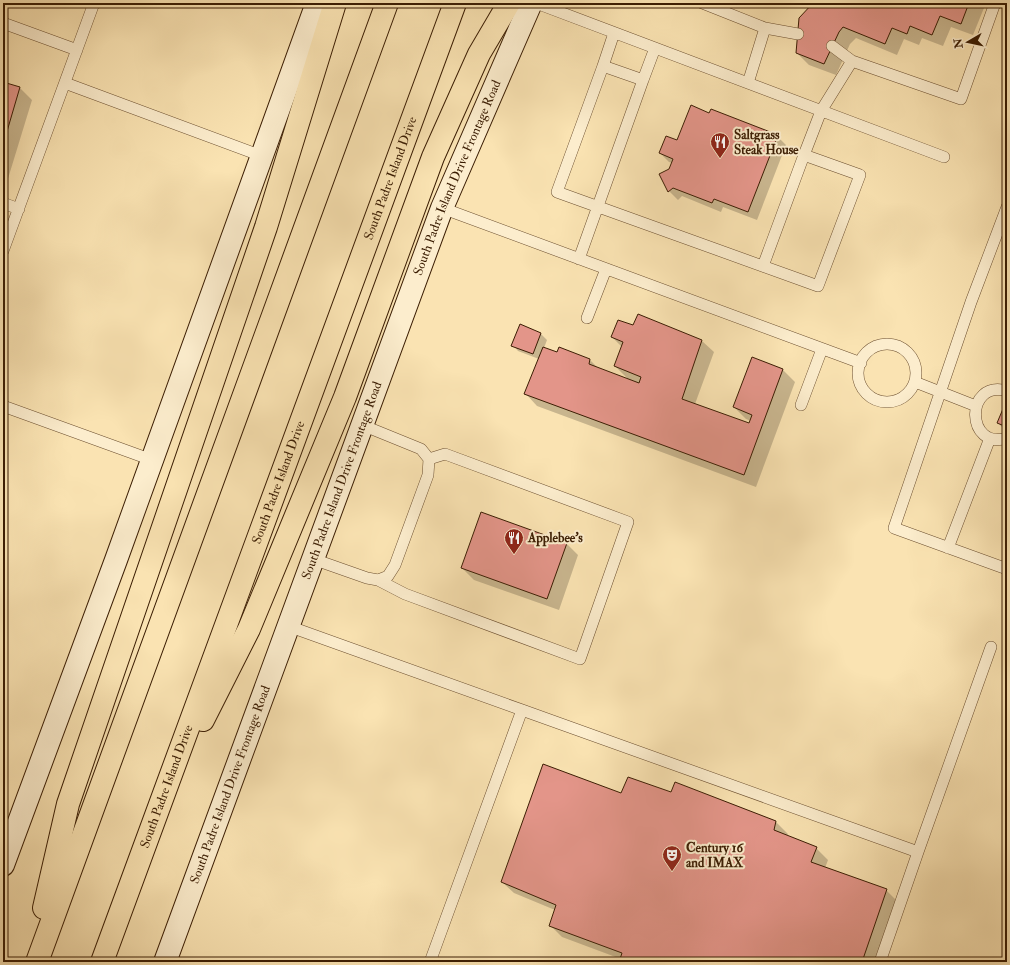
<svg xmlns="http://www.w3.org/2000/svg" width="1010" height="965" viewBox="0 0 1010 965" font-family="'IM FELL Double Pica',serif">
	<rect width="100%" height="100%" fill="#fae3b2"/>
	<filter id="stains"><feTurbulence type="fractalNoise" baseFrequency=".005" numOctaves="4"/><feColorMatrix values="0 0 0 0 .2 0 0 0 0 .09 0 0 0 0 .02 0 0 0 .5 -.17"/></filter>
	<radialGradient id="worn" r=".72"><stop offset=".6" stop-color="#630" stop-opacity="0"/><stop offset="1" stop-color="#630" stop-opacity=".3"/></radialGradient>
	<path fill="#0003" d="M814 3H986L973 35 951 27 943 46 922 38 919 45 904 39 897 55 856 38 850 44 836 75 809 65 797 53Z
		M3 83 20 88 32 100 3 195Z
		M710 114 777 136 786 145 757 220 723 207 721 212 682 196 678 200 669 191 661 175 670 170 672 163 669 162 660 153 677 142Z
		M638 316 702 341 714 352 695 404 750 424 751 421 746 419 734 407 753 358 783 370 795 382 756 487 537 406 526 394 539 359 518 351 513 345 521 326 541 334 547 340 544 348 557 353 590 360 599 369 629 380 615 366 622 347 612 337 634 326Z
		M1007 406V432L998 423Z
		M567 544 578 555 559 610 474 580 462 568Z
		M675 784 776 822 788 834 787 836 816 848 828 860 825 868 886 890 898 902 877 962H620L621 959 562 937 550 925 555 910 514 893 502 882 622 794H671Z"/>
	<path fill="#e39589" stroke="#3b1d03" d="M813 3H969L961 24 940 16 932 35 910 26 907 34 892 28 885 44 843 27 839 32 824 64 796 53 799 18Z
		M3 82 20 87 3 145Z
		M691 105 709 113 711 109 778 135 748 212 714 199 712 203 673 188 668 192 659 174 669 169 673 159 659 153 666 136 677 140Z
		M638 314 702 340 682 399 749 423 752 415 733 407 752 357 783 369 744 475 524 394 543 347 557 352 559 347 590 359 589 364 639 383 641 377 614 366 623 342 611 337 618 320 633 325Z
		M520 324 541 333 533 354 511 346Z
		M1005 404 1007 405V427L997 423Z
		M481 512 567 543 547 599 461 568Z
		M543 764 621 793 628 777 671 792 675 782 776 821 774 830 817 847 811 862 887 889 862 962H619L622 953 549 926 556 905 501 882Z"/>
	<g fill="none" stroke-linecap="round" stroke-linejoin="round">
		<g stroke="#6b4e2f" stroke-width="12">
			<path id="service" d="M536 3 944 157
				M702 3 765 28 748 83
				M3 23 77 50
				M765 28 798 34
				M832 46 852 61
				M603 66 614 33
				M643 80 655 48
				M65 83 262 156
				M804 155 821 111 852 61 961 99 995 3
				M3 203 19 209
				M1007 207 971 302 894 528 1007 569
				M442 208 861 363
				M3 251 94 3
				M579 259 643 80 603 66 557 192 818 286 860 175 804 155 763 266
				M587 318 606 269
				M858 373a29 29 0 1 1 58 0a29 29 0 1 1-58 0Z
				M915 382 976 406
				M1007 391C964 379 966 451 1007 438
				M801 405 822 349
				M3 406 152 460
				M948 548 990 438
				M313 559 367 578 378 580 388 576 395 565 428 475 429 459 421 449 362 425
				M378 580 405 594 580 659 628 522 445 454 429 459
				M288 626 522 710 430 962
				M522 710 918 852 880 962
				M918 852 991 647"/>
		</g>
		<g stroke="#3b1d03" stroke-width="24">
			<g id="secondary">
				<path d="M3 865 116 560 317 3"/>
				<path id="s1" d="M165 962 442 208 531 3"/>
			</g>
		</g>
		<g stroke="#3b1d03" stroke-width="24">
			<g id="motorway">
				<path d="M203 720 249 629 345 397 433 157 479 54 509 3"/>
				<path d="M44 908 68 804 266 227 335 3"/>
				<path d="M37 962 387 3"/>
				<path id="s2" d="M102 962 455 3"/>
			</g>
		</g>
		<use href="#service" stroke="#fcedcd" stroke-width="11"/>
		<use href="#secondary" stroke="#fcedcd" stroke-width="22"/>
		<use href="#motorway" stroke="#fae3b2" stroke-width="22"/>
	</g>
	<defs>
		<g id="restaurant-pin" transform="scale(1)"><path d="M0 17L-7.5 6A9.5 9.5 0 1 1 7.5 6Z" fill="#8f2418" stroke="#fcedcd"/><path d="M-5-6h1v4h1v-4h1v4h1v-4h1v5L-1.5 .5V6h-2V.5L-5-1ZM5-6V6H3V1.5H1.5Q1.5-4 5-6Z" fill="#fff"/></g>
		<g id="theatre-pin" transform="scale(1)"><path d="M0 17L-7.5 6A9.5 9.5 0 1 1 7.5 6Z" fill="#8f2418" stroke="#fcedcd"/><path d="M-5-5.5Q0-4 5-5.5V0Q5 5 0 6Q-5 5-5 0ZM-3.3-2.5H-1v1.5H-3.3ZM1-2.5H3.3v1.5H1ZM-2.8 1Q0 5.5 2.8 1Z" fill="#fff"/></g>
	</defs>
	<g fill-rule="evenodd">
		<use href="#restaurant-pin" x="720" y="142"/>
		<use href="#restaurant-pin" x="514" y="538"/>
		<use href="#theatre-pin" x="672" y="855"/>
	</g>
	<g text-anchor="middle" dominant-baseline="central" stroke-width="4" stroke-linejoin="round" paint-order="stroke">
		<g font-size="13" font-weight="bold" fill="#3b1d03" stroke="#fcedcd" text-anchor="start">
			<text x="734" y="135">Saltgrass<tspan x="734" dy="15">Steak House</tspan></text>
			<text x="528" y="538">Applebee's</text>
			<text x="686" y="848">Century 16<tspan x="686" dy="15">and IMAX</tspan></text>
		</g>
		<g font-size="13" fill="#3b1d03" stroke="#fcedcd">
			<text stroke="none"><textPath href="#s2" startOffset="835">South Padre Island Drive</textPath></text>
			<text stroke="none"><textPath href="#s1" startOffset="837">South Padre Island Drive Frontage Road</textPath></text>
			<text stroke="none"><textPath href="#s1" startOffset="513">South Padre Island Drive Frontage Road</textPath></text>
			<text stroke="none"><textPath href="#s2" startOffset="511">South Padre Island Drive</textPath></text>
			<text stroke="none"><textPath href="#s1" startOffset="189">South Padre Island Drive Frontage Road</textPath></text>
			<text stroke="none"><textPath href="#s2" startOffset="187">South Padre Island Drive</textPath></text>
		</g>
	</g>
	<rect width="1010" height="965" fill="none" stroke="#fae3b2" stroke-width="16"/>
	<rect x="4" y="4" width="1002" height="957" fill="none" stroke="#3b1d03" stroke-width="2"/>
	<rect x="8" y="8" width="994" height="949" fill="none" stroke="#3b1d03"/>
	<g transform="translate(968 42) rotate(261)" stroke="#fcedcd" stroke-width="3" paint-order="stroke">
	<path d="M0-3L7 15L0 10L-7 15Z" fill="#3b1d03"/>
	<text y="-6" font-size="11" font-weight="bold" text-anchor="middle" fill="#3b1d03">N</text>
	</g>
	<rect width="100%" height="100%" filter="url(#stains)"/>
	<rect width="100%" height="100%" fill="url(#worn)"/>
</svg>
